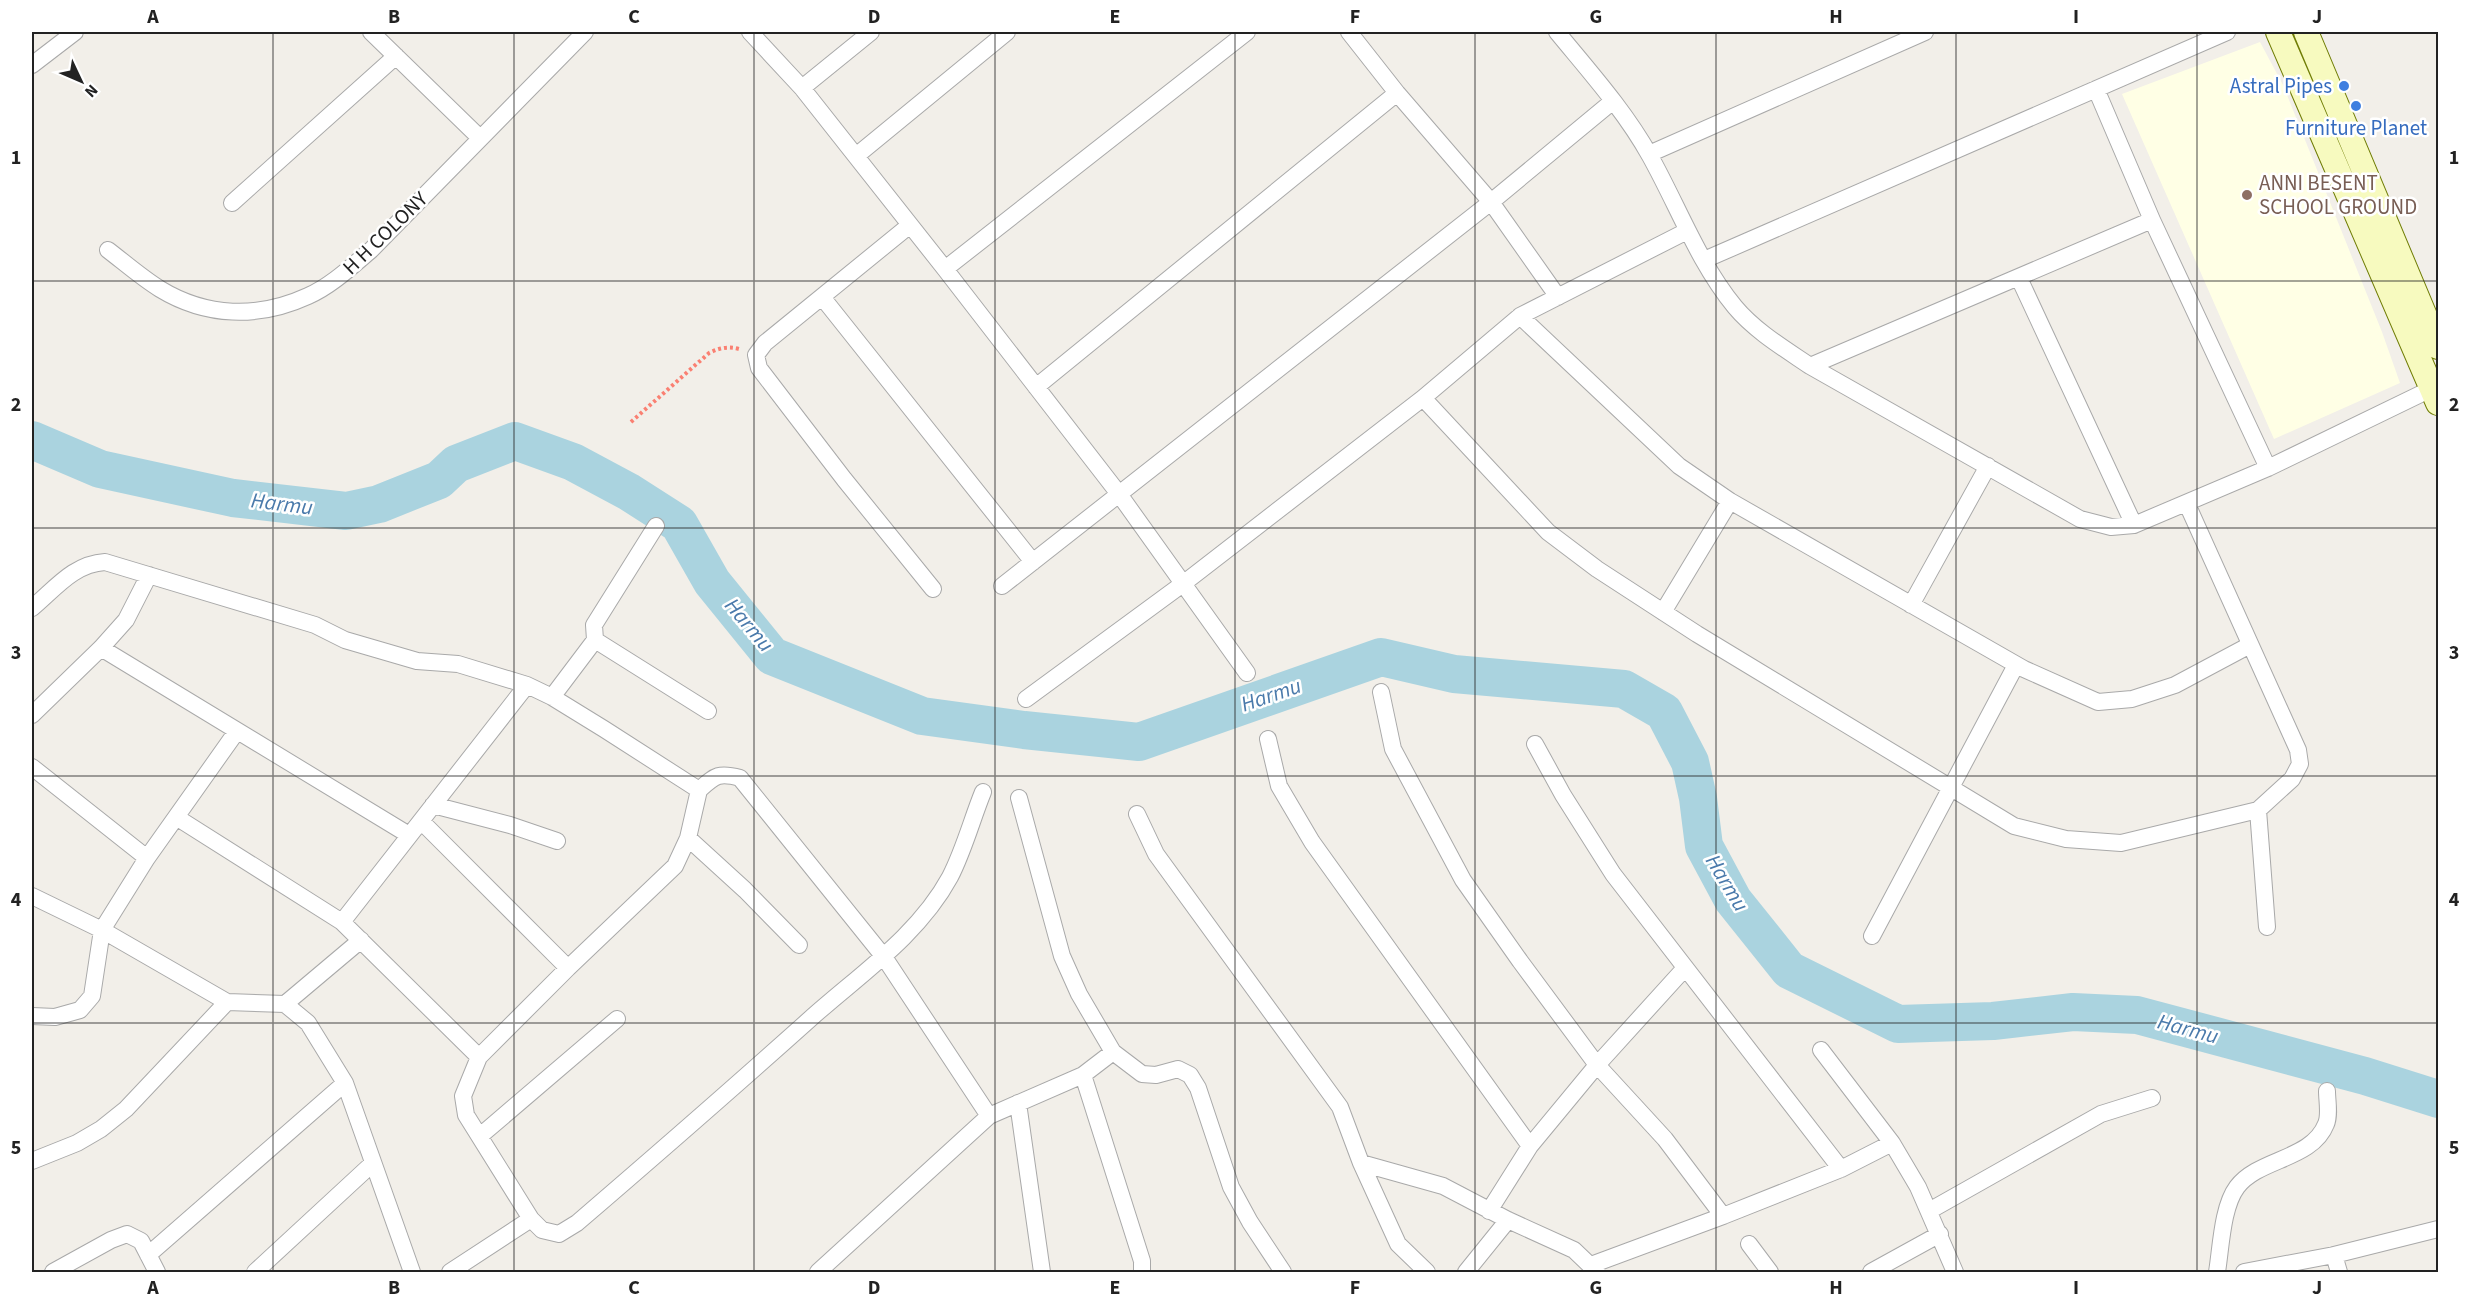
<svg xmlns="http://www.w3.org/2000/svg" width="2470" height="1304" viewBox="0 0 2470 1304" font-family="'Source Sans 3',sans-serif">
	<rect width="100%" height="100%" fill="#f2efe9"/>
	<path fill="#ffffe5" d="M2260 42 2283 85 2382 332 2400 383 2274 439 2122 94Z"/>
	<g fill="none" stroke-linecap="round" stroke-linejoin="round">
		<path stroke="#aad3df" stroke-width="38" d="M32 440 100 469 233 498 346 511 379 504 439 480 456 464 515 441 573 462 629 492 679 524 712 582 772 656 922 716 1024 730 1139 742 1381 657 1454 674 1624 689 1664 712 1690 762 1698 798 1704 846 1733 900 1789 970 1898 1024 1993 1021 2073 1012 2137 1015 2365 1076 2438 1099"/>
		<g stroke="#a9a9a9" stroke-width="18">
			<path id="street" d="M371 32 480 138
				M750 32 802 88 945 269 1119 494 1247 673
				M1349 32 1397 93 1491 202 1558 297
				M1557 32C1589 71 1625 111 1650 156 1678 206 1698 262 1735 307 1755 331 1785 349 1810 366L2080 519 2111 527 2134 525 2268 468 2433 388
				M32 65 75 32
				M802 88 871 32
				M2096 89 2152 220 2268 468
				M1649 154 1925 32
				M856 156 1007 32
				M232 203 396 56
				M910 225 765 343 756 355 759 368 844 479 933 589
				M108 250C125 263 142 278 160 289 206 317 258 319 308 296 331 286 352 266 371 250L585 32
				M1704 260 2227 32
				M945 269 1247 32
				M2019 278 2134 525
				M822 297 1033 562
				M1520 316 1679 466 1730 501 2024 669 2098 702 2132 699 2175 685 2250 645
				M1810 366 2152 220
				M1036 387 1397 93
				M1423 398 1548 532 1597 569 1697 634 2014 826 2066 839 2121 843 2258 810 2292 779 2300 764 2298 750 2187 504
				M1002 586 1491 202 1613 101
				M1911 605 1988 466
				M32 608C55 589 73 564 105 562L315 625 345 640 417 661 458 664 527 685 552 697 604 729 699 790C715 776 718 772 740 778L884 957 989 1116
				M1663 612 1730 501
				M595 640 708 711
				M101 648 409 835
				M1381 692 1393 749 1463 880 1520 961 1597 1065 1665 1139 1723 1216 1591 1265
				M552 697 595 640 594 625 656 526
				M1026 699 1184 583 1423 398 1520 316 1687 231
				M32 715 101 648 126 620 149 575
				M1268 739 1279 786 1312 842 1530 1146
				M1535 744 1563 795 1613 874 1841 1169
				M32 767 147 858 237 731
				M699 790 688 838 675 866 568 968 479 1057 463 1096 466 1115 531 1219 542 1230 559 1234 577 1223C655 1156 733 1088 810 1019 859 975 918 936 950 877 964 850 972 819 983 792
				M1019 798 1062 956 1079 994 1113 1052 1142 1074 1156 1075 1178 1069 1190 1075 1198 1088 1231 1187 1250 1222 1283 1272
				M433 805 510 825 557 841
				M2258 810 2267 927
				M1137 814 1156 854 1340 1107 1361 1163 1398 1244 1427 1272
				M176 817 342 922 479 1057
				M421 821 568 968
				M688 838 745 890 799 945
				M32 896 102 930 227 1002 285 1004 308 1023 345 1083 412 1272
				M342 922 527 685
				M1872 936 2016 665
				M285 1004 361 940
				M32 1016 55 1017 80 1010 92 996 102 930 147 858
				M1821 1050 1892 1143 1918 1187 1955 1272
				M1083 1075 1142 1261V1272
				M1018 1103 1042 1272
				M480 1136 617 1019
				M32 1161 77 1143 101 1129 126 1109 227 1002
				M1361 1163 1443 1186 1508 1220 1574 1250 1597 1272
				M1489 1211 1530 1146 1597 1065 1685 968
				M1929 1211 2101 1114 2152 1098
				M1723 1216 1841 1169 1892 1143
				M1749 1244 1770 1272
				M148 1255 345 1083
				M2334 1255 2339 1272
				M53 1272 111 1240 127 1234 141 1241 157 1272
				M255 1272 373 1163
				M450 1272 531 1219
				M818 1272 989 1116 1083 1075 1113 1052
				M1466 1272 1508 1220
				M1871 1272 1940 1234
				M2217 1272C2221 1248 2222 1207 2237 1187 2259 1158 2312 1160 2326 1124 2330 1115 2327 1101 2327 1091
				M2244 1272 2334 1255 2438 1229"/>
		</g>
		<g stroke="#707d05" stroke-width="26">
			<path id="secondary" d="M2278 32 2438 403
				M2306 32 2438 347"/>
		</g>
		<path stroke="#fa8072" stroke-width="4" stroke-dasharray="3 3" stroke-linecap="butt" d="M631 422 709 353C719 348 728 346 739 349"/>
		<use href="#street" stroke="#fff" stroke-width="16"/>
		<use href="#secondary" stroke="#f7fabf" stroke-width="24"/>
	</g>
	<path fill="none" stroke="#222" stroke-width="1.5" stroke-opacity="0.55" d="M273 32V1272M514 32V1272M754 32V1272M995 32V1272M1235 32V1272M1475 32V1272M1716 32V1272M1956 32V1272M2197 32V1272M32 281H2438M32 528H2438M32 776H2438M32 1023H2438"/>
	<g fill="#3f7fe0" stroke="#fff" stroke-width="2">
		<circle cx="2344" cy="86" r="6"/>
		<circle cx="2356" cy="106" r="6"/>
	</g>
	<circle fill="#8d6e63" stroke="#fff" stroke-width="2" cx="2247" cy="195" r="6"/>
	<g text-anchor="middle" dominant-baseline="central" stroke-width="5" stroke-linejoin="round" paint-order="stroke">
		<g font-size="21" fill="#366cbe" stroke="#fff" text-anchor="end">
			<text x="2332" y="86">Astral Pipes</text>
			<text x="2356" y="128" text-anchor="middle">Furniture Planet</text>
		</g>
		<g font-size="21" fill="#785e54" stroke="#fff" text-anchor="start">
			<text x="2259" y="183">ANNI BESENT<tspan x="2259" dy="24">SCHOOL GROUND</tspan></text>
		</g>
		<g font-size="21" fill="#222" stroke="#fff">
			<text transform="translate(385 233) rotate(-44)">H H COLONY</text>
		</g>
		<g font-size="22" font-style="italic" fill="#4a7aab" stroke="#fff">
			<text transform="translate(282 504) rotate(7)">Harmu</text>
			<text transform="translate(749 625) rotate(50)">Harmu</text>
			<text transform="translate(1271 695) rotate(-19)">Harmu</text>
			<text transform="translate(1727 883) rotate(59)">Harmu</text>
			<text transform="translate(2188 1029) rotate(15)">Harmu</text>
		</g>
	</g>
	<rect width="2470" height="1304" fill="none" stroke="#ffffff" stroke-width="66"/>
	<g transform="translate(81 81) rotate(134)" stroke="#ffffff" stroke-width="4.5" paint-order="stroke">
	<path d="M0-4.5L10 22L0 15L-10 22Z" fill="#222222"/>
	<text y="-9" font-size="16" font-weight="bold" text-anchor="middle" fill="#222222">N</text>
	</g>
	<rect x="33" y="33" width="2404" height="1238" fill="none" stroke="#222" stroke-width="2"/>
	<g font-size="20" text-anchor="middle" font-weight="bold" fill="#222">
		<text x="153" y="23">A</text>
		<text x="394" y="23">B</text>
		<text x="634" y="23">C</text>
		<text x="874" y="23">D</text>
		<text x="1115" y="23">E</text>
		<text x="1355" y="23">F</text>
		<text x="1596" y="23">G</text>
		<text x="1836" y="23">H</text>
		<text x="2076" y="23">I</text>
		<text x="2317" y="23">J</text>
		<text x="16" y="164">1</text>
		<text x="2454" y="164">1</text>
		<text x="16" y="411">2</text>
		<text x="2454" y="411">2</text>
		<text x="16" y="659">3</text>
		<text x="2454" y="659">3</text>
		<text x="16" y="906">4</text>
		<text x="2454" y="906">4</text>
		<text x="16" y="1154">5</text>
		<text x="2454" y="1154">5</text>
		<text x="153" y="1294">A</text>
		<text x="394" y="1294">B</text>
		<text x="634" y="1294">C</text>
		<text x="874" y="1294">D</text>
		<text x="1115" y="1294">E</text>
		<text x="1355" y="1294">F</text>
		<text x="1596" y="1294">G</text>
		<text x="1836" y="1294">H</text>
		<text x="2076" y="1294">I</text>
		<text x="2317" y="1294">J</text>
	</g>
</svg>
